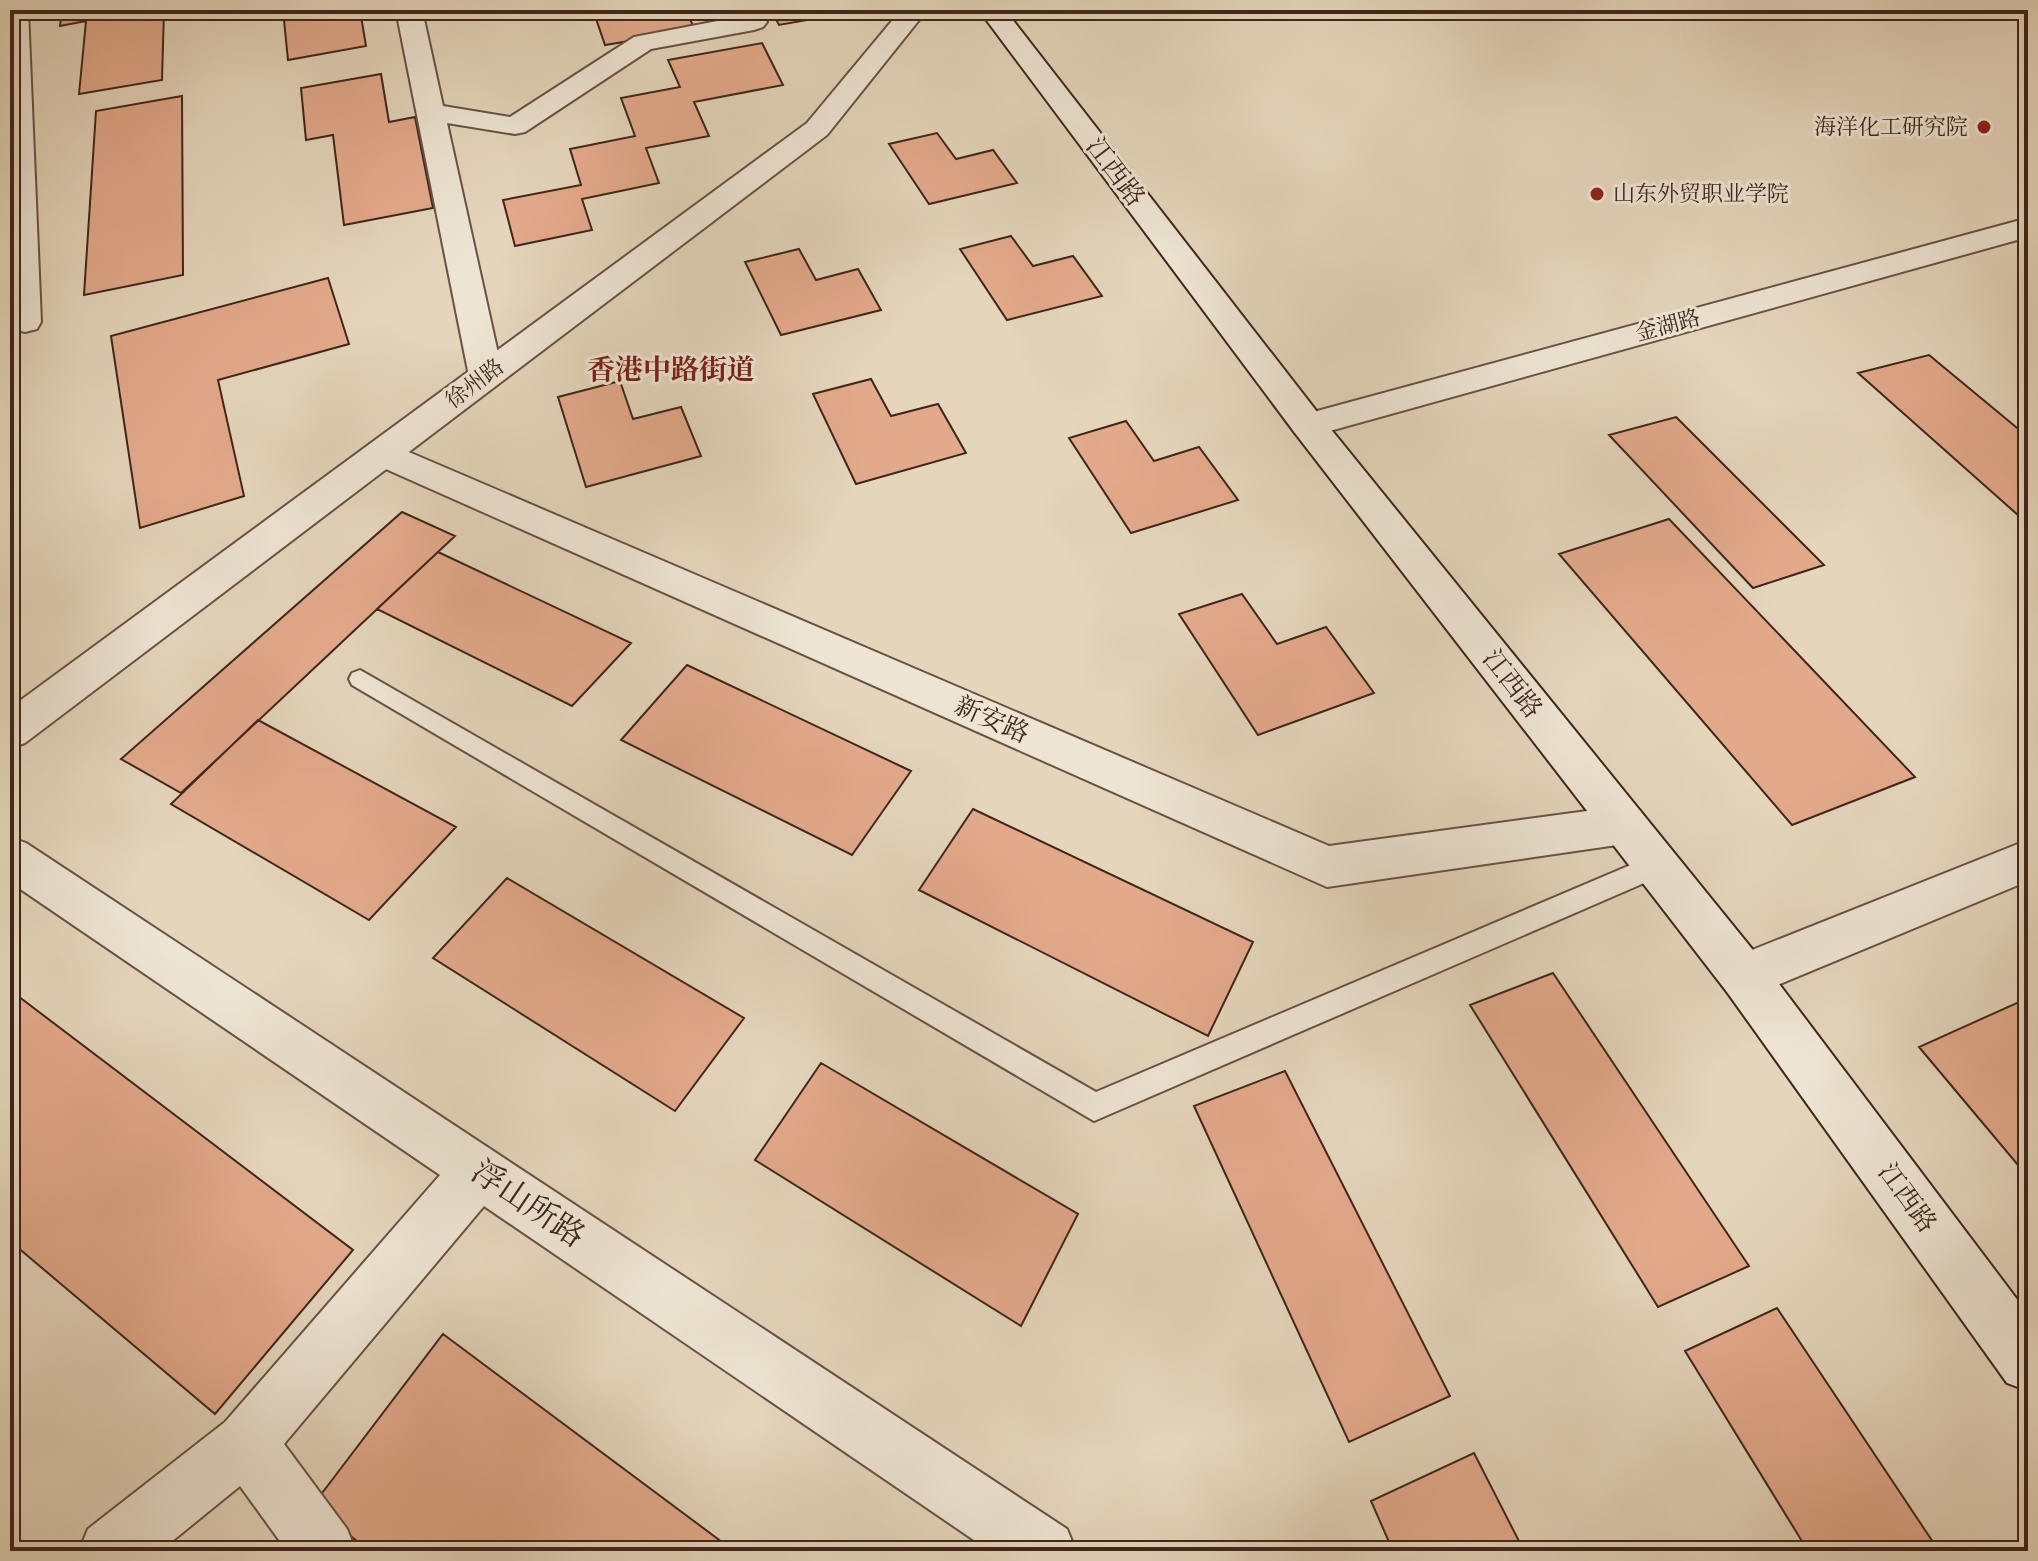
<svg xmlns="http://www.w3.org/2000/svg" width="2038" height="1561" viewBox="0 0 2038 1561" font-family="'Libre Bodoni','Noto Serif SC',serif">
	<rect width="100%" height="100%" fill="#e4d5bb"/>
	<filter id="stains"><feTurbulence type="fractalNoise" baseFrequency=".0025" numOctaves="4"/><feColorMatrix values="0 0 0 0 .2 0 0 0 0 .09 0 0 0 0 .02 0 0 0 .5 -.17"/></filter>
	<radialGradient id="worn" r=".72"><stop offset=".6" stop-color="#630" stop-opacity="0"/><stop offset="1" stop-color="#630" stop-opacity=".3"/></radialGradient>
	<path fill="#e3a98b" stroke="#3f261b" stroke-width="2" d="M62 10H164L162 80 79 94 86 21 60 26Z
		M283 10H360L366 46 288 60Z
		M593 10H686L695 30 605 45Z
		M771 10H864L779 25Z
		M762 43 783 85 694 102 709 136 646 148 659 183 582 199 592 230 515 246 503 200 581 185 570 149 635 136 621 98 680 87 668 60Z
		M381 74 389 122 415 117 433 208 344 225 333 135 306 140 301 88Z
		M182 96 183 275 84 295 96 111Z
		M937 133 956 159 993 150 1017 183 929 204 889 144Z
		M1011 236 1033 266 1073 256 1102 296 1007 320 960 249Z
		M799 249 816 280 858 269 881 310 781 335 745 262Z
		M328 278 349 344 218 380 244 496 140 528 111 336Z
		M1929 355 2028 437V524L1858 373Z
		M871 379 891 416 938 404 966 453 856 484 813 394Z
		M620 381 633 419 681 407 701 456 586 487 558 397Z
		M1676 417 1824 565 1753 588 1609 435Z
		M1126 421 1154 461 1199 447 1238 500 1131 533 1069 438Z
		M402 512 455 536 181 793 121 759Z
		M1669 519 1915 777 1792 825 1559 554Z
		M438 552 631 643 572 706 377 609Z
		M1242 594 1277 644 1326 627 1374 693 1258 735 1179 614Z
		M687 665 911 771 852 855 621 740Z
		M258 720 456 827 369 920 171 804Z
		M973 809 1253 942 1208 1036 919 890Z
		M507 878 744 1018 675 1111 433 958Z
		M1553 973 1749 1266 1658 1307 1470 1005Z
		M10 990 353 1250 215 1414 10 1241Z
		M2028 998V1177L1919 1047Z
		M821 1063 1078 1214 1021 1326 755 1160Z
		M1285 1071 1450 1396 1349 1442 1194 1106Z
		M1777 1308 1939 1551H1808L1685 1351Z
		M443 1334 734 1551H369L313 1505Z
		M1474 1453 1524 1551H1393L1371 1501Z"/>
	<g fill="none" stroke-linecap="round" stroke-linejoin="round">
		<g stroke="#685243" stroke-width="4">
			<path id="service" d="M360 670 1096 1092 1647 858 1656 855 1665 858 1669 866 1665 874 1094 1121 352 685 349 679 352 673Z"/>
		</g>
		<g stroke="#685243" stroke-width="4">
			<path id="minor" d="M10 10H28L41 322 37 329 25 332 13 329 10 324Z
				M396 10H422L443 106 510 117 634 37 754 14 763 17 767 22 763 27 754 30 651 49 525 132 515 134 447 123 503 376 498 384 486 387 474 384 469 376Z
				M2028 218V237L1308 437 1295 433 1290 425 1295 417Z
				M383 441 1329 846 1624 806 1640 811 1647 825 1640 839 1624 844 1327 887 370 462 365 453 370 444Z
				M10 837 26 843 1067 1529 1076 1551H990L484 1206 284 1444 347 1529 356 1551H287L240 1486 160 1551H79L88 1529 225 1422 440 1175 10 882Z
				M2028 840V881L1744 999 1727 992 1720 976 1727 960Z"/>
		</g>
		<g stroke="#685243" stroke-width="4">
			<path id="tertiary" d="M901 10H927L827 135 25 743 10 748V708L807 123Z"/>
		</g>
		<g stroke="#3f261b" stroke-width="4">
			<path id="secondary" d="M979 10H1005L1321 417 1761 960 2028 1314V1391L2007 1383 1727 992 1295 433Z"/>
		</g>
		<use href="#service" fill="#ede4d3" fill-rule="evenodd"/>
		<use href="#minor" fill="#ede4d3" fill-rule="evenodd"/>
		<use href="#tertiary" fill="#ede4d3" fill-rule="evenodd"/>
		<use href="#secondary" fill="#ede4d3" fill-rule="evenodd"/>
	</g>
	<g fill="#8f2418" stroke="#ede4d3" stroke-width="3">
		<circle cx="1984" cy="127" r="8"/>
		<circle cx="1597" cy="194" r="8"/>
	</g>
	<g text-anchor="middle" dominant-baseline="central" stroke-width="6" stroke-linejoin="round" paint-order="stroke">
		<g font-size="22" fill="#3f261b" stroke="#ede4d3" text-anchor="end">
			<text x="1968" y="127">海洋化工研究院</text>
			<text x="1613" y="194" text-anchor="start">山东外贸职业学院</text>
		</g>
		<g font-size="22" fill="#3f261b" stroke="#ede4d3">
			<text transform="translate(1668 326) rotate(-15)">金湖路</text>
			<text transform="translate(475 384) rotate(-37)">徐州路</text>
		</g>
		<g font-size="26" fill="#3f261b" stroke="#ede4d3">
			<text transform="translate(1115 172) rotate(53)">江西路</text>
			<text transform="translate(1512 684) rotate(52)">江西路</text>
			<text transform="translate(992 720) rotate(24)">新安路</text>
			<text transform="translate(1907 1198) rotate(54)">江西路</text>
		</g>
		<g font-size="28" font-weight="bold" fill="#7a1f14" stroke="#ede4d3">
			<text x="671" y="370">香港中路街道</text>
		</g>
		<g font-size="32" fill="#3f261b" stroke="#ede4d3">
			<text transform="translate(528 1204) rotate(34)">浮山所路</text>
		</g>
	</g>
	<rect width="2038" height="1561" fill="none" stroke="#e4d5bb" stroke-width="40"/>
	<rect x="12" y="12" width="2014" height="1537" fill="none" stroke="#3f261b" stroke-width="4"/>
	<rect x="20" y="20" width="1998" height="1521" fill="none" stroke="#3f261b" stroke-width="2"/>
	<rect width="100%" height="100%" filter="url(#stains)"/>
	<rect width="100%" height="100%" fill="url(#worn)"/>
</svg>
